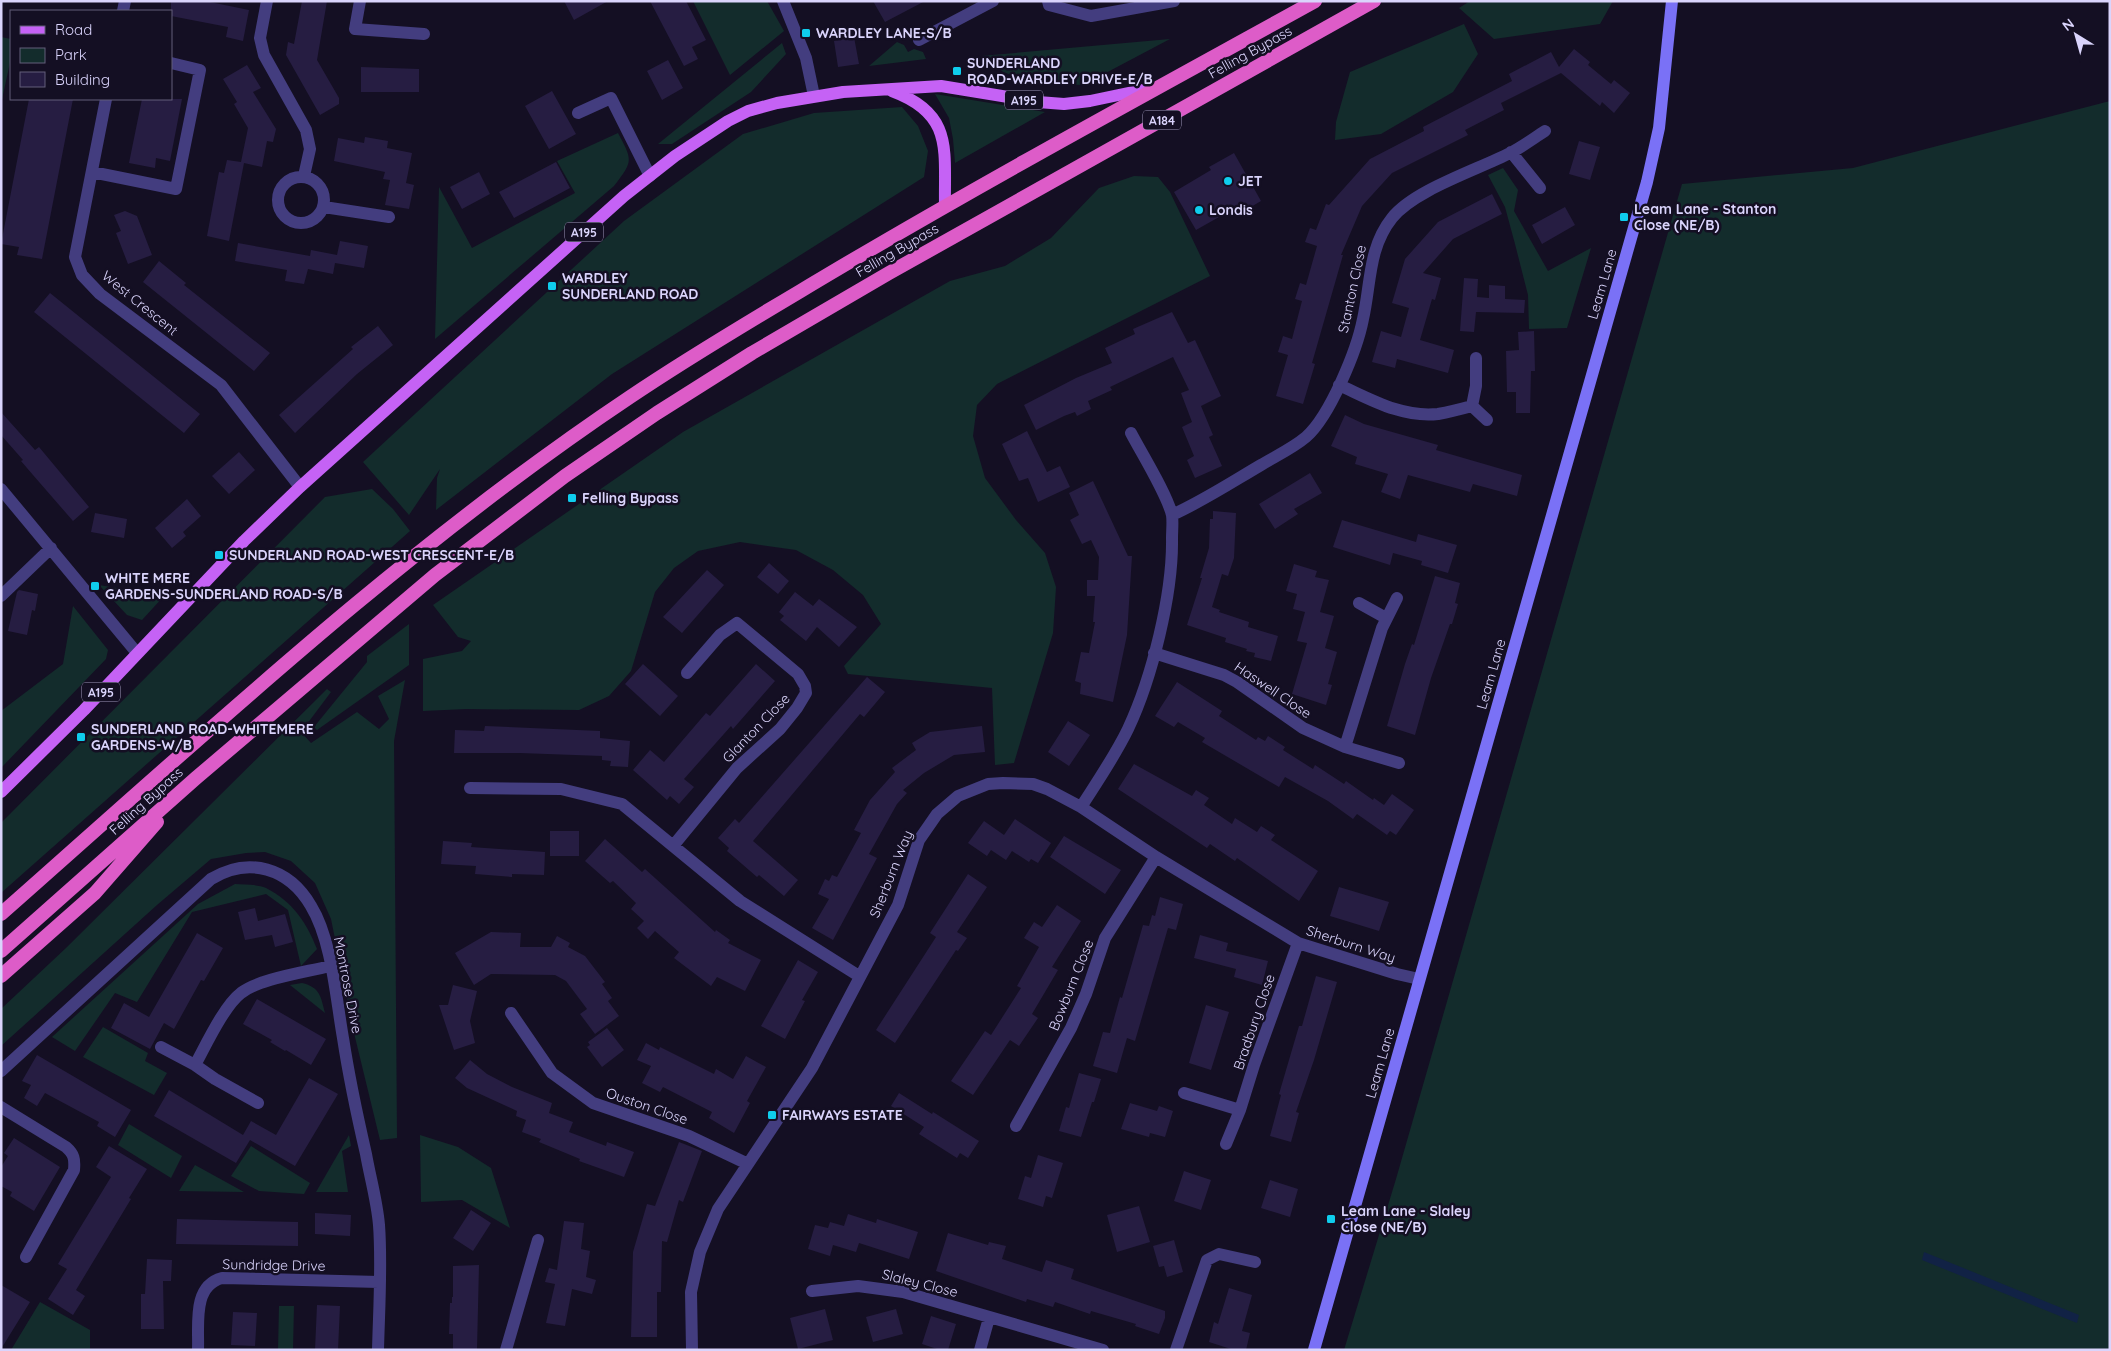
<svg xmlns="http://www.w3.org/2000/svg" width="2111" height="1351" viewBox="0 0 2111 1351" font-family="Quicksand,sans-serif">
	<rect width="100%" height="100%" fill="#140f23"/>
	<path fill="#132c2c" d="M693 1H767L784 31 730 75Z
		M1470 1H1613L1600 24 1494 39 1459 8Z
		M1464 24 1478 54 1453 92 1381 134 1335 140 1336 122 1350 72Z
		M1 37 11 39V58L1 104Z
		M1170 39 1083 85 1034 83 1003 72 981 56Z
		M897 42 904 45 908 52 914 49 923 52 926 59 869 66Z
		M782 43 786 54 751 92 672 144H658Z
		M935 94 1045 112 955 163 953 139 949 118Z
		M2110 101V1350H1344L1396 1179 1682 184 1853 168Z
		M902 107 918 126 928 151 924 177 612 374 436 510 437 478 440 469 409 515 363 462 624 221 743 134 814 113Z
		M618 133C633 161 633 161 614 186L435 339 439 187 472 248 575 193 557 161Z
		M1503 168 1518 190 1514 211 1548 271 1591 248 1567 328 1529 329 1528 295 1515 244 1505 207 1488 175Z
		M1134 176 1158 177 1170 192 1210 276 997 384 977 405 973 436 985 478 1016 520 1045 553 1056 587 1053 633 1014 763 995 765 992 688 848 674 844 666 881 624 863 595 833 570 796 550 740 542 698 551 674 568 655 592 631 671 609 696 579 710 466 709 423 711V659L462 651 471 641 458 637 433 605 683 432 950 281 1005 266 1051 238 1099 188Z
		M372 489 393 509 410 531 1 893V823L325 497Z
		M99 585 164 596 142 620 127 615Z
		M73 606 108 650 106 659 1 768V711L63 664Z
		M409 624V665L317 730 314 727 367 662V656Z
		M405 680 394 741 397 1138 380 1140 354 1033 331 919 315 883 291 861 265 852 246 853 211 859 157 905 1 1046V1009L66 948 327 689 331 692 301 732 311 743 357 712 379 729 389 719 378 696Z
		M235 884C244 885 258 884 266 888 293 902 307 923 317 949L301 966 288 910 266 894 192 912 137 1002 115 993 75 1051 52 1037 198 904Z
		M302 983C320 987 321 997 325 1013L290 985Z
		M103 1027 148 1053 145 1061 167 1073 154 1095 83 1057Z
		M129 1124 182 1156 171 1178 118 1145Z
		M349 1135 351 1146 342 1151 348 1192H316Z
		M420 1135 458 1147 491 1168 510 1228 462 1200 421 1202Z
		M251 1146 310 1183 304 1194 259 1191 231 1176Z
		M195 1165 244 1192 179 1191Z
		M40 1302 90 1330V1350H11Z
		M279 1306H294L293 1350H278Z"/>
	<path fill="#112245" d="M1924 1252 2079 1315 2077 1323 1922 1260Z"/>
	<path fill="#261d42" d="M171 1H205L249 10 243 41 226 37 228 27 171 16Z
		M302 1H327L317 60 339 98V104L320 115 286 55 288 42 294 44Z
		M564 1H608L574 20Z
		M650 1H686L706 40 692 47 698 59 684 66Z
		M873 1H925L885 22Z
		M854 37 859 64 838 67 834 41Z
		M1574 49 1590 62 1588 65 1611 84 1614 80 1630 93 1614 113 1602 102 1600 106 1561 73 1501 103 1504 110 1465 130 1468 135 1392 173 1362 206 1341 255H1343L1312 363 1315 364 1303 404 1276 396 1288 355 1278 352 1283 336 1292 339 1302 301 1295 299 1300 283 1306 285 1317 246 1305 242 1310 228 1316 230 1326 204 1329 205 1370 159 1424 131 1423 127 1512 81 1509 74 1551 52 1559 67Z
		M668 60 683 88 662 100 647 71Z
		M247 65 261 88 253 92 276 129 273 142 267 141 262 167 244 163 229 241 207 236 219 172 224 173 227 160 241 162 248 128 234 104 237 102 223 79Z
		M361 67 419 69V92H361Z
		M552 91 576 134 549 149 525 106Z
		M29 99H73L42 259 17 255 19 247 1 244Z
		M142 99H182L170 161 156 158 155 168 129 163Z
		M365 137 388 141 387 148 412 153 406 183 414 185 409 209 385 205 390 180 383 179 385 172 334 161 338 138 364 143Z
		M1579 141 1600 147 1590 180 1569 174Z
		M1234 153 1261 201 1239 214 1235 208 1196 230 1174 192 1211 170 1209 167Z
		M556 162 570 188 514 218 499 192Z
		M479 172 490 194 462 209 450 187Z
		M1492 194 1502 214 1453 239 1423 273 1441 278 1435 300 1432 299 1420 340 1454 350 1448 373 1397 359 1395 368 1372 362 1381 331 1401 337 1409 308 1392 303 1405 259 1438 222Z
		M1565 207 1575 225 1542 244 1532 225Z
		M125 211 137 216 152 255 128 264 116 233 121 231 114 215Z
		M340 241 368 246 364 268 335 263 333 274 308 269 304 284 285 281 287 270 235 261 238 243 310 256 311 250 337 255Z
		M159 261 186 283 184 285 270 353 254 371 143 282Z
		M1464 278 1478 279 1477 297 1489 298V285L1505 286V299L1525 300 1524 313 1476 312 1474 332 1460 331Z
		M50 293 200 414 184 433 34 312Z
		M1172 312 1188 343 1195 340 1221 396 1201 406 1213 435 1209 437 1222 466 1195 478 1187 460 1194 456 1182 427 1192 422 1181 393 1189 390 1173 357 1110 387 1112 390 1088 401 1091 409 1077 416 1075 412 1064 416 1036 430 1024 405 1076 378 1112 363 1105 348 1135 334 1133 329Z
		M378 326 393 345 357 374 295 433 279 415 353 349 351 347Z
		M1534 331 1535 371H1531L1530 413H1516V392H1507L1506 351 1519 350 1518 332Z
		M1 412 35 450 39 447 89 507 73 521 33 475 21 461 23 460 1 435Z
		M1345 415 1364 424 1438 445 1436 450 1522 475 1517 496 1473 484 1470 492 1408 475 1400 499 1381 492 1388 474 1355 464 1357 457 1331 446Z
		M1027 431 1047 472 1060 466 1070 487 1038 502 1028 478 1019 481 1002 444Z
		M239 452 255 470 229 494 212 476Z
		M1310 473 1322 493 1294 509 1298 514 1275 529 1259 504Z
		M1093 481 1128 556H1132L1127 635 1113 702 1080 694 1081 683 1075 681 1081 652 1089 653 1095 622H1093L1095 596H1087V580H1098L1099 557 1091 540 1082 544 1070 520 1079 515 1069 493Z
		M187 499 201 516 183 532 186 536 172 548 155 528Z
		M1213 511 1236 513 1234 558 1228 576 1222 574 1212 607 1220 610 1219 612 1249 622 1248 627 1278 636 1271 661 1254 657 1255 653 1246 651 1247 649 1225 642 1226 638 1187 625 1202 578H1200L1209 548 1210 519H1213Z
		M95 513 127 519 124 538 91 532Z
		M1342 520 1416 542 1418 534 1457 545 1448 573 1421 565 1422 561 1393 553 1390 565 1333 547Z
		M769 563 789 581 778 594 757 577Z
		M1294 564 1317 571 1315 577 1329 580 1320 612 1334 616 1325 648 1337 652 1328 684 1332 685 1326 705 1292 694 1307 643 1297 641 1305 612 1293 609 1297 594 1286 591Z
		M707 570 724 585 682 633 663 617Z
		M1435 576 1460 583 1455 603 1458 604 1452 624H1450L1431 678 1415 735 1387 726 1405 664 1412 644 1414 645Z
		M19 590 38 594 35 611 32 610 27 635 8 631 17 592Z
		M795 592 813 606 819 599 857 627 839 647 817 627 806 641 780 620 784 616 779 612Z
		M643 664 678 696 660 716 625 684Z
		M756 664 775 681 733 729 731 726 684 779 694 787 679 804 670 796 667 800 633 770 650 750 664 762 706 713 710 716Z
		M867 677 885 692 864 717 860 714 753 841 798 880 784 896 759 875 757 877 727 851 729 848 718 838 735 819 739 823Z
		M1177 682 1222 711 1219 716 1256 740 1258 737 1265 741 1268 736 1285 747 1283 750 1313 769 1315 765 1344 784 1346 781 1373 800 1374 798 1384 805 1392 794 1414 810 1396 835 1390 831 1387 835 1357 814 1353 819 1328 801 1285 777 1279 787 1202 742 1205 738 1178 722 1174 727 1155 716Z
		M1068 721 1090 735 1069 766 1048 752Z
		M485 726 600 731V738L630 741 628 767 610 766 611 761 602 760V756L520 753H454L455 730 484 731Z
		M982 726 985 752 954 755 924 773 903 790 907 793 897 804 869 854 877 858 833 940 812 928 829 899 818 894 825 879 829 881 832 875 837 877 861 833 854 830 870 800 895 772 892 768 916 750 912 743 930 732Z
		M1134 764 1192 796 1196 790 1209 798 1204 805 1232 824 1235 818 1257 832 1261 826 1275 835 1271 840 1318 871 1299 901 1237 858 1235 861 1210 844 1207 848 1118 789Z
		M1015 819 1051 843 1038 863 1031 859 1029 862 1012 851 1006 860 991 850 987 856 968 843 984 821 1004 835Z
		M550 831H579V856H550Z
		M1064 836 1121 870 1105 894 1050 857Z
		M605 839 642 872 645 869 715 932 716 930 730 940 728 943 761 960 745 991 717 977 711 986 674 958 679 952 655 931 648 939 637 928 644 921 631 909 636 903 613 881 610 883 585 861Z
		M443 841 472 843 471 847 545 852 544 875 512 874V877L475 874 476 866 441 864Z
		M968 874 987 887 957 932 967 938 958 951 956 950 895 1043 876 1030 936 937 930 933Z
		M1339 887 1389 902 1379 931 1330 916Z
		M1160 897 1183 904 1176 930 1168 928 1135 1041 1127 1038 1117 1073 1093 1066 1103 1032 1110 1033 1120 997 1122 998 1143 925 1149 926 1152 915 1155 916Z
		M1057 905 1081 921 1052 967 1058 970 1032 1014 1038 1018 1019 1046 1010 1040 973 1095 951 1081 985 1031 991 1035 1021 988 1017 986 1039 947 1024 938 1034 922 1042 927Z
		M255 908 258 921 285 914 293 942 275 947 272 935 245 940 238 912Z
		M491 932 521 933 520 947H551L557 936 570 943 568 947 585 956 605 982 602 984 612 998 608 1001 619 1016 595 1034 580 1014 587 1009 566 981 555 975 491 974 474 985 455 953Z
		M197 933 223 948 204 981 201 980 174 1029 164 1023 150 1049 111 1028 124 1003 149 1017Z
		M1200 935 1228 943 1226 951 1268 961 1262 985 1234 977 1236 969 1194 958Z
		M798 960 818 972 802 1000 805 1001 785 1039 761 1026Z
		M1316 976 1337 982 1314 1060 1296 1112 1299 1113 1291 1142 1270 1136 1281 1095 1279 1094 1299 1026H1302Z
		M453 985 477 991 470 1021 475 1043 454 1050 439 1005H448Z
		M257 999 326 1039 311 1065 286 1050 285 1051 270 1042 272 1040 243 1024Z
		M1206 1005 1229 1012 1211 1070 1189 1063Z
		M607 1028 624 1050 602 1067 587 1047 590 1045 588 1042Z
		M646 1043 659 1050 660 1047 714 1074 716 1069 733 1079 746 1056 766 1067 747 1101 750 1103 734 1133 709 1118 712 1112 663 1087 660 1092 642 1083 651 1066 637 1060Z
		M37 1055 131 1110 115 1137 97 1126 99 1122 45 1093 37 1106 24 1098 31 1085 22 1081Z
		M470 1060 487 1074 512 1087 552 1103 549 1113 573 1122 569 1132 606 1146 607 1142 634 1152 624 1177 579 1161 580 1159 539 1142 541 1139 522 1132 526 1120 516 1116 517 1111 467 1088 455 1078Z
		M1079 1073 1101 1079 1094 1102H1092L1081 1137 1059 1131 1066 1107 1069 1108Z
		M309 1078 338 1094 295 1166 250 1140 236 1163 154 1116 169 1090 243 1135 251 1121 276 1135Z
		M899 1093 932 1114 933 1112 979 1141 968 1158 960 1153 957 1158 919 1134 924 1127 891 1106Z
		M1130 1103 1157 1111 1159 1106 1173 1111 1165 1137 1150 1133 1149 1137 1121 1129Z
		M14 1138 60 1167 34 1211 10 1196 12 1192 1 1186V1167L8 1156 4 1153Z
		M679 1142 702 1151 683 1202 679 1200 667 1242 662 1241 661 1292H657V1337H631L633 1252 647 1204 655 1206Z
		M109 1146 147 1169 129 1198 131 1199 76 1290 85 1296 73 1315 48 1299 67 1269 58 1264 111 1177 96 1167Z
		M1038 1155 1063 1163 1052 1198 1046 1196 1043 1207 1018 1199 1025 1176 1031 1178Z
		M1184 1171 1211 1180 1201 1210 1174 1201Z
		M1270 1180 1298 1189 1290 1217 1261 1208Z
		M1139 1206 1150 1242 1117 1252 1107 1215Z
		M471 1210 491 1223 473 1251 453 1238Z
		M315 1213 351 1215 350 1236 315 1234Z
		M848 1214 876 1223 877 1219 918 1232 909 1259 859 1243 856 1252 833 1245 830 1256 808 1249 815 1225 828 1228 830 1222 844 1226Z
		M177 1219 298 1222V1246L176 1244Z
		M564 1221 584 1223 581 1249 590 1251 586 1277 596 1280 592 1294 572 1289 565 1326 546 1323 555 1284 545 1282 549 1268 557 1270Z
		M948 1233 988 1245 989 1242 1006 1246 1002 1259 1042 1272 1046 1260 1074 1269 1071 1279 1165 1311V1318L1159 1334 1135 1326 1136 1324 1091 1311 1090 1314 1055 1302 1053 1307 1027 1299 1026 1302 936 1271Z
		M1174 1240 1183 1272 1167 1277 1164 1266 1159 1267 1153 1246Z
		M147 1259 172 1260 171 1281H163L164 1329H141V1294H145Z
		M479 1265 477 1350H453V1334H449L450 1303H452V1297H453V1266Z
		M1 1285 30 1302 1 1349Z
		M1229 1288 1252 1295 1242 1331 1250 1333 1246 1350H1234L1209 1342 1214 1322 1218 1324Z
		M317 1305 340 1306 338 1350H315Z
		M825 1309 833 1340 798 1349 790 1318Z
		M896 1309 903 1334 873 1342 866 1317Z
		M233 1312 257 1313 255 1346 231 1345Z
		M931 1316 956 1324 948 1350H940L922 1344Z"/>
	<g fill="none" stroke-linecap="round" stroke-linejoin="round">
		<path stroke="#433d7f" stroke-width="12" d="M267 1 260 38 264 55 306 130 310 149 304 176
			M360 1 355 29 424 34
			M783 1 806 58 814 96
			M1048 1 1049 5 1091 16 1174 1
			M123 11 125 1
			M919 40 993 1
			M106 99 75 257 82 275 100 294 221 385 300 487
			M578 113 611 98 650 176
			M1511 152 1540 188
			M92 172 176 189 200 70 171 63
			M278 200a23 23 0 1 1 46 0a23 23 0 1 1-46 0Z
			M324 207 389 217
			M1339 385C1370 399 1402 418 1438 414 1449 412 1461 409 1472 406L1487 420
			M1472 406 1476 386V358
			M1 489 137 653
			M1172 515C1203 501 1232 482 1261 465 1276 456 1293 448 1306 437 1330 416 1357 350 1363 319 1371 284 1368 248 1392 218 1414 190 1477 170 1510 153 1522 147 1534 138 1545 131
			M1 596 51 548
			M1359 603 1386 618
			M1154 653 1224 675 1237 682 1303 728 1345 747 1399 763
			M1345 747 1382 628 1397 598
			M470 788 561 789 622 804 740 901 859 976
			M1081 807C1097 782 1115 756 1128 729 1152 678 1173 594 1172 538 1172 531 1173 522 1172 515 1167 494 1142 454 1131 433
			M673 846 737 768 780 729 797 708 806 693 805 686 798 674 737 623 720 635 687 673
			M511 1013 552 1073 593 1103 689 1136 748 1164
			M161 1047 195 1065
			M1 1071 211 879C249 856 289 868 311 906 332 940 336 999 343 1038 349 1077 357 1115 366 1154 370 1177 377 1201 379 1225 382 1265 379 1309 378 1350
			M1184 1093 1240 1110
			M258 1103 215 1079 195 1065C206 1045 224 1006 241 993 258 979 307 972 330 966
			M1 1107 66 1147C74 1154 75 1159 74 1170L26 1257
			M1016 1126 1071 1028 1086 994 1105 938 1156 857
			M1226 1144 1240 1110 1254 1065 1298 943
			M812 1291 858 1286 903 1292 1103 1350
			M198 1350C199 1325 192 1286 222 1278L379 1282
			M506 1350 538 1240
			M692 1350 691 1292 700 1252 718 1209 812 1068 898 905 919 840 937 814 958 796 988 784 1003 783 1033 784 1047 789 1081 807 1156 857 1298 943 1397 974 1419 979
			M980 1350 989 1318
			M1176 1350 1207 1260 1219 1254 1255 1262"/>
		<path stroke="#7a71f6" stroke-width="12" d="M1314 1350 1647 182 1659 128 1672 1"/>
		<path stroke="#c562f5" stroke-width="12" d="M892 91C954 114 944 150 945 206
			M1 792 84 710 244 541 300 487 624 196 675 156 728 121 748 111 777 103 843 92 941 86 1038 102 1064 104 1090 101 1152 88"/>
		<path stroke="#dd5cc8" stroke-width="14" d="M1 914C204 735 404 548 630 397 695 353 762 314 829 274 989 179 1152 91 1315 1
			M1 951 196 778 435 575 565 476 657 413 752 353 889 273 1374 1
			M1 976 95 893 157 822"/>
	</g>
	<g fill="#0fcded" stroke="#140f23" stroke-width="2">
		<rect x="801" y="28" width="10" height="10" rx="2.5"/>
		<rect x="952" y="66" width="10" height="10" rx="2.5"/>
		<circle cx="1228" cy="181" r="5"/>
		<circle cx="1199" cy="210" r="5"/>
		<rect x="1619" y="212" width="10" height="10" rx="2.5"/>
		<rect x="547" y="281" width="10" height="10" rx="2.5"/>
		<rect x="567" y="493" width="10" height="10" rx="2.5"/>
		<rect x="214" y="550" width="10" height="10" rx="2.5"/>
		<rect x="90" y="581" width="10" height="10" rx="2.5"/>
		<rect x="76" y="732" width="10" height="10" rx="2.5"/>
		<rect x="767" y="1110" width="10" height="10" rx="2.5"/>
		<rect x="1326" y="1214" width="10" height="10" rx="2.5"/>
	</g>
	<g text-anchor="middle" dominant-baseline="central" stroke-width="5" stroke-linejoin="round" paint-order="stroke">
		<g fill="#140f23" stroke="#9f99bb" stroke-width="1">
			<rect x="1005" y="90.5" width="38" height="19" rx="4"/>
			<rect x="1143" y="110.5" width="38" height="19" rx="4"/>
			<rect x="565" y="222.5" width="38" height="19" rx="4"/>
			<rect x="82" y="682.5" width="38" height="19" rx="4"/>
		</g>
		<g font-size="12" font-weight="bold" fill="#dad4fc">
			<text x="1024" y="100">A195</text>
			<text x="1162" y="120">A184</text>
			<text x="584" y="232">A195</text>
			<text x="101" y="692">A195</text>
		</g>
		<g font-size="14" font-weight="bold" fill="#dad4fc" stroke="#140f23" text-anchor="start">
			<text x="816" y="33">WARDLEY LANE-S/B</text>
			<text x="967" y="63">SUNDERLAND<tspan x="967" dy="16">ROAD-WARDLEY DRIVE-E/B</tspan></text>
			<text x="1238" y="181">JET</text>
			<text x="1634" y="209">Leam Lane - Stanton<tspan x="1634" dy="16">Close (NE/B)</tspan></text>
			<text x="1209" y="210">Londis</text>
			<text x="562" y="278">WARDLEY<tspan x="562" dy="16">SUNDERLAND ROAD</tspan></text>
			<text x="582" y="498">Felling Bypass</text>
			<text x="229" y="555">SUNDERLAND ROAD-WEST CRESCENT-E/B</text>
			<text x="105" y="578">WHITE MERE<tspan x="105" dy="16">GARDENS-SUNDERLAND ROAD-S/B</tspan></text>
			<text x="91" y="729">SUNDERLAND ROAD-WHITEMERE<tspan x="91" dy="16">GARDENS-W/B</tspan></text>
			<text x="782" y="1115">FAIRWAYS ESTATE</text>
			<text x="1341" y="1211">Leam Lane - Slaley<tspan x="1341" dy="16">Close (NE/B)</tspan></text>
		</g>
		<g font-size="14" fill="#dad4fc" stroke="#140f23">
			<text transform="translate(1250 52) rotate(-29)">Felling Bypass</text>
			<text transform="translate(897 250) rotate(-30)">Felling Bypass</text>
			<text transform="translate(1602 284) rotate(-74)">Leam Lane</text>
			<text transform="translate(1352 289) rotate(-78)">Stanton Close</text>
			<text transform="translate(140 303) rotate(39)">West Crescent</text>
			<text transform="translate(1491 674) rotate(-74)">Leam Lane</text>
			<text transform="translate(1273 690) rotate(34)">Haswell Close</text>
			<text transform="translate(756 728) rotate(-46)">Glanton Close</text>
			<text transform="translate(146 801) rotate(-42)">Felling Bypass</text>
			<text transform="translate(891 874) rotate(-68)">Sherburn Way</text>
			<text transform="translate(1351 944) rotate(18)">Sherburn Way</text>
			<text transform="translate(348 985) rotate(79)">Montrose Drive</text>
			<text transform="translate(1071 985) rotate(-68)">Bowburn Close</text>
			<text transform="translate(1254 1022) rotate(-71)">Bradbury Close</text>
			<text transform="translate(1380 1063) rotate(-74)">Leam Lane</text>
			<text transform="translate(647 1106) rotate(19)">Ouston Close</text>
			<text transform="translate(274 1265) rotate(1)">Sundridge Drive</text>
			<text transform="translate(920 1283) rotate(14)">Slaley Close</text>
		</g>
	</g>
	<rect width="2111" height="1351" fill="none" stroke="#dad4fc" stroke-width="5"/>
	<rect x="10" y="10" width="162" height="90" fill="#140f23" stroke="#635e7a"/>
	<rect x="20" y="26" width="25" height="8" fill="#c562f5" stroke="#635e7a"/>
	<text x="55" y="35" font-size="15" fill="#dad4fc">Road</text>
	<rect x="20" y="48" width="25" height="15" fill="#132c2c" stroke="#635e7a"/>
	<text x="55" y="60" font-size="15" fill="#dad4fc">Park</text>
	<rect x="20" y="72" width="25" height="15" fill="#261d42" stroke="#635e7a"/>
	<text x="55" y="85" font-size="15" fill="#dad4fc">Building</text>
	<g transform="translate(2076 35) rotate(323)" stroke="#140f23" stroke-width="4" paint-order="stroke">
	<path d="M0-4L9 19L0 12L-9 19Z" fill="#dad4fc"/>
	<text y="-8" font-size="14" font-weight="bold" text-anchor="middle" fill="#dad4fc">N</text>
	</g>
</svg>
